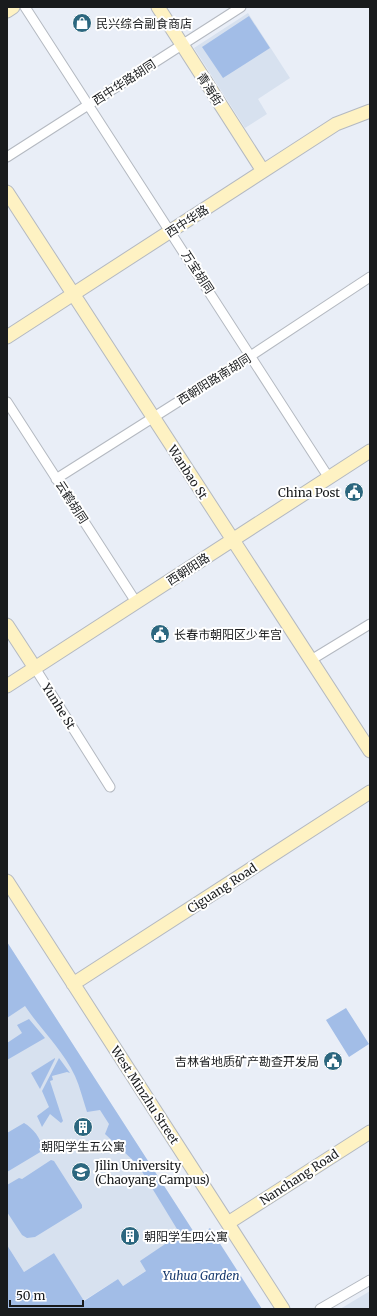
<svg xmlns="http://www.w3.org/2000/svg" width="377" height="1316" viewBox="0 0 377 1316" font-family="Merriweather,'Noto Sans SC',serif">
	<rect width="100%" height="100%" fill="#e9eef7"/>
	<path fill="#d7e1ef" d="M248 13 290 78 258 99 267 114 245 128 194 48Z
		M7 942 197 1237 123 1286 118 1279 83 1301 54 1253 24 1272 7 1245Z
		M370 1291V1309H340Z"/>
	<path fill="#a2bde7" d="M249 16 270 48 223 78 202 47Z
		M7 942 197 1237 210 1228 262 1309H7V1245L24 1272 54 1253 84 1301 118 1279 123 1286 146 1271 140 1261 180 1234 138 1165 105 1134 109 1124 100 1110 87 1112C83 1100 80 1087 75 1076 63 1050 41 1030 25 1006L7 1018Z
		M346 1008 369 1044 349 1057 326 1020Z
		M29 1019 45 1038 7 1060V1043L22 1033 17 1025Z
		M55 1058V1059L40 1089 31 1073Z
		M59 1058 70 1073 67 1072 52 1076 53 1080 50 1081 63 1121 61 1123 50 1114 42 1127 37 1116 49 1107 42 1091Z
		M24 1123C33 1128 43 1140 42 1151L7 1172V1133Z
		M51 1160 54 1161 82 1205V1208L35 1237 27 1238 22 1235 7 1212V1185L19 1178 22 1179Z"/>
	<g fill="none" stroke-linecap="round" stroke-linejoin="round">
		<g stroke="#b4b9c1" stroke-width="11">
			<path id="street" d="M25 7 329 478
				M7 157 241 7
				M7 402 136 602
				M56 479 252 355 370 277
				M311 660 370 624
				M35 668 110 787
				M320 1309 370 1280"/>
		</g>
		<g stroke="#b4b9c1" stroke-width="15">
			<path id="secondary" d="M158 7 263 171
				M7 11 13 7
				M7 192 370 751
				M7 337 336 124 370 111
				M7 625 35 668
				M7 686 370 451
				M7 881 283 1309
				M73 984 370 792
				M228 1223 370 1132"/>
		</g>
		<use href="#street" stroke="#fff" stroke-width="9"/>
		<use href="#secondary" stroke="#fef2c3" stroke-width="13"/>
	</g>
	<defs>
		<g id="shop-disc" transform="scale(1)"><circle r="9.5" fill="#2c677f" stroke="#fff"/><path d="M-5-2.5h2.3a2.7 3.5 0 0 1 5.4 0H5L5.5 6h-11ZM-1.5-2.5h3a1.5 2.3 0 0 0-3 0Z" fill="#fff"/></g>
		<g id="civic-disc" transform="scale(1)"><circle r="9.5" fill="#2c677f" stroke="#fff"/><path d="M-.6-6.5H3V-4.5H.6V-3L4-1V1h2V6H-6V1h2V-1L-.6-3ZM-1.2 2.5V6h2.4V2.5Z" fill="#fff"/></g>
		<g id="building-disc" transform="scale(1)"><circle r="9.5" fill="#2c677f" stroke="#fff"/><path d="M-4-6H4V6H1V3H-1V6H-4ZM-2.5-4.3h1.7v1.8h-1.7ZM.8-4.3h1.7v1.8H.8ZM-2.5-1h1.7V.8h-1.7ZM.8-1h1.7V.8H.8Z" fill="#fff"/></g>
		<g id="university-disc" transform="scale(1)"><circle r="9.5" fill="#2c677f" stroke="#fff"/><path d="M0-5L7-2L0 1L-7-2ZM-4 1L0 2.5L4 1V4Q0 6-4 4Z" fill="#fff"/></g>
	</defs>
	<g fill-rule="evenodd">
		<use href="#shop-disc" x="82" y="23"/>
		<use href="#civic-disc" x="354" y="492"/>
		<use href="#civic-disc" x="160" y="634"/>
		<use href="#civic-disc" x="333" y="1061"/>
		<use href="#building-disc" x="83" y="1127"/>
		<use href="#university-disc" x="81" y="1172"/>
		<use href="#building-disc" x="130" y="1236"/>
	</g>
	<g text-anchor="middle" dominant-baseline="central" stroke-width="4" stroke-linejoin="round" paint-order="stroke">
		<g font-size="12" fill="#191b1d" stroke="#fff" text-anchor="start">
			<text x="96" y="23">民兴综合副食商店</text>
			<text x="340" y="492" text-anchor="end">China Post</text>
			<text x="174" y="634">长春市朝阳区少年宫</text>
			<text x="319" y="1061" text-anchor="end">吉林省地质矿产勘查开发局</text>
			<text x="83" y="1146" text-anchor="middle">朝阳学生五公寓</text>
			<text x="95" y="1165">Jilin University<tspan x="95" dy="14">(Chaoyang Campus)</tspan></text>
			<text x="144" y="1236">朝阳学生四公寓</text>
		</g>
		<g font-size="12" fill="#191b1d" stroke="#fff">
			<text transform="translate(124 82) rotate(-33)">西中华路胡同</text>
			<text transform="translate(210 89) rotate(57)">青海街</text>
			<text transform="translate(187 221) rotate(-33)">西中华路</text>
			<text transform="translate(198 272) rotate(57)">万宝胡同</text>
			<text transform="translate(214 379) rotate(-32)">西朝阳路南胡同</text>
			<text transform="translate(188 472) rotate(57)">Wanbao St</text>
			<text transform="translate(72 502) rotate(57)">云鹤胡同</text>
			<text transform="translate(188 569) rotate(-33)">西朝阳路</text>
			<text transform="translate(59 706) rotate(58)">Yunhe St</text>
			<text transform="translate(222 888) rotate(-33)">Ciguang Road</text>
			<text transform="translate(145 1095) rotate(57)">West Minzhu Street</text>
			<text transform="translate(299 1177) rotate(-33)">Nanchang Road</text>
		</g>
		<g font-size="12" font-style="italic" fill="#1a3c70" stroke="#fff">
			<text x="201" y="1275">Yuhua Garden</text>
		</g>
	</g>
	<rect width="377" height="1316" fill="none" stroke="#191b1d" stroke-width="16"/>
	<path d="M10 1300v6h73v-6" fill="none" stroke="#191b1d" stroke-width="2"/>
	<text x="16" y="1300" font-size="12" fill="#191b1d" stroke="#ffffff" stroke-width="3" paint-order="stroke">50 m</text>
</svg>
